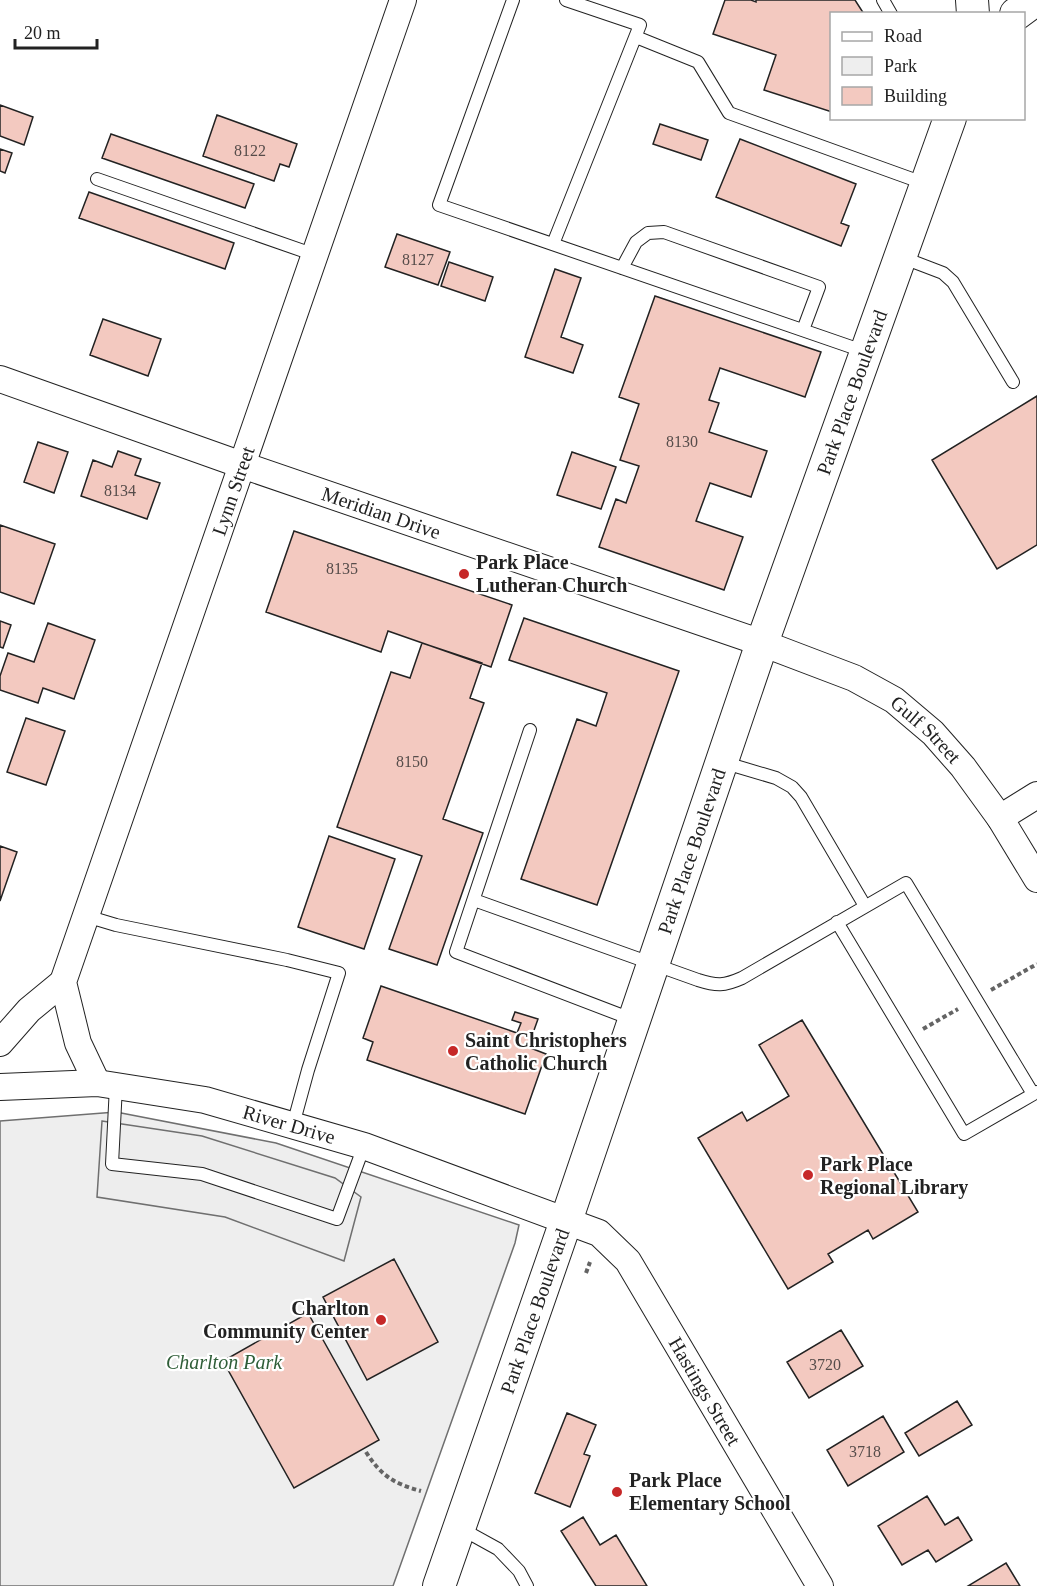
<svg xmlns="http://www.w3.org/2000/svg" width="1037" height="1586" viewBox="0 0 1037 1586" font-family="Georgia,serif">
	<rect width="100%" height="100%" fill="#fff"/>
	<path fill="#eee" stroke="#6f6f6f" stroke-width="1.5" d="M116 1112 276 1143 519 1225 515 1243 393 1586H0V1121Z"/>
	<path fill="#ededed" stroke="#6f6f6f" stroke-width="1.5" d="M102 1121 202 1136 335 1178 361 1197 344 1261 225 1217 97 1197Z"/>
	<path fill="#f3c9c0" stroke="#222" stroke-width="1.5" d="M725 0H751L756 2V0H855L864 14H832V112L764 90 776 55 713 34Z
		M0 105 33 117 24 145 0 136Z
		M217 115 297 144 289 167 280 164 274 181 203 156Z
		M660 124 708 140 701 160 653 144Z
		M111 134 254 184 245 208 102 158Z
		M740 139 856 184 841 223 849 226 841 246 716 197Z
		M0 149 12 153 5 173 0 171Z
		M89 192 234 243 225 269 79 218Z
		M397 234 450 252 438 285 385 267Z
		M449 262 493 277 485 301 441 286Z
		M555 269 581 278 561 337 583 345 573 373 525 357Z
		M655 296 821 352 805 397 720 368 709 400 719 403 709 432 767 451 751 497 710 483 696 521 743 537 724 590 599 547 616 499 626 503 639 466 620 460 639 404 619 397Z
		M103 319 161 339 148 376 90 355Z
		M1037 396V545L997 569 932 460Z
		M38 442 68 452 54 493 24 482Z
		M118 451 141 459 135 475 160 483 147 519 81 496 93 460 112 467Z
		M572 452 616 467 601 509 557 495Z
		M0 525 55 544 34 604 0 592Z
		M294 531 512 605 491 667 388 631 381 652 266 612Z
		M524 618 679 671 597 905 521 879 577 719 596 726 607 693 509 660Z
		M0 621 11 625 3 648 0 647Z
		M48 623 95 640 74 699 43 688 38 703 0 690V676L8 653 34 662Z
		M422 643 482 663 470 698 484 703 443 819 483 833 437 965 389 949 422 856 337 827 391 672 410 678Z
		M26 718 65 731 46 785 7 772Z
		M329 836 395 859 364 949 298 927Z
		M0 846 17 852 0 901Z
		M381 986 517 1033 521 1023 512 1020 515 1012 538 1019 528 1047 546 1054 525 1114 367 1060 373 1042 363 1038Z
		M802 1020 918 1212 873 1239 868 1230 828 1254 833 1262 788 1289 698 1138 742 1112 747 1121 789 1096 759 1045Z
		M394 1259 438 1342 367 1380 323 1297Z
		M308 1313 379 1440 294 1488 223 1361Z
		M841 1330 863 1366 809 1398 787 1362Z
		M957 1401 972 1425 919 1456 905 1433Z
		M567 1413 596 1425 584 1454 590 1456 570 1507 535 1493Z
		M883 1416 904 1452 848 1486 827 1450Z
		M927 1496 945 1525 958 1517 972 1540 936 1562 928 1550 902 1565 878 1526Z
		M583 1517 600 1545 616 1535 647 1586H596L561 1531Z
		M1006 1563 1020 1586H968Z"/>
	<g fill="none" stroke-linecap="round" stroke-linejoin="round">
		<g stroke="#222" stroke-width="14">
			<path id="service" d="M513 0 439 205 866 352
				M883 0 891 14
				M636 37 698 62 729 113 926 184
				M97 179 315 255
				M553 244 640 25 566 0
				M901 257 943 273 953 282 1013 382
				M622 268 636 242 648 233 664 232 819 287 803 330
				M530 730 456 952 634 1020
				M722 762 776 778 792 787 801 797 865 906
				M474 900 698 980C717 986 724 986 742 978L906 883 1033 1094
				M86 916 116 925 287 960 339 973 308 1070 293 1125
				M837 922 964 1134 1037 1092
				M116 1086 112 1164 202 1174 337 1219 364 1146
				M460 1528 498 1549 519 1571 527 1586"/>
		</g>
		<g stroke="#222" stroke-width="28">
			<g id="minor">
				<path id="s1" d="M0 379 242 465 762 643 854 678 894 700 933 733 963 767 1000 818 1037 879"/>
				<path d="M1000 818 1037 795"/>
				<path d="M0 1043 29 1010 63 982"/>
				<path id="s2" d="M97 1083 78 1043 63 982 403 0"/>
				<path id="s3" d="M0 1087 97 1083 205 1100 364 1146 599 1233 628 1261 820 1586"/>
			</g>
		</g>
		<g stroke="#222" stroke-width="34">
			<g id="tertiary">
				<path d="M972 0 973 14"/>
				<path d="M1016 14 1035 0"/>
				<path id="s4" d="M439 1586 566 1221 762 643 950 118"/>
			</g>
		</g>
		<path stroke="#646464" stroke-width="4" stroke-dasharray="4.5 3" stroke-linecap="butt" d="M991 990 1037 964
			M923 1029 958 1009
			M586 1273 590 1262
			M366 1452C381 1476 395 1484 421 1491"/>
		<use href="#service" stroke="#fff" stroke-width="12"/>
		<use href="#minor" stroke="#fff" stroke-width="26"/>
		<use href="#tertiary" stroke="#fff" stroke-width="32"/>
	</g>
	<g fill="#c62828" stroke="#fff" stroke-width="2">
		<circle cx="464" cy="574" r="6"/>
		<circle cx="453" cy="1051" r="6"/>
		<circle cx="808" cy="1175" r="6"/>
		<circle cx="381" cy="1320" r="6"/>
		<circle cx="617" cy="1492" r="6"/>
	</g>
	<g text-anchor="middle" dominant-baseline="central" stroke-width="4.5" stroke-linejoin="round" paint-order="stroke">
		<g font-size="16" fill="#564c4a">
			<text x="250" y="150">8122</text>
			<text x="418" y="259">8127</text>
			<text x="682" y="441">8130</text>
			<text x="120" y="490">8134</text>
			<text x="342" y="568">8135</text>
			<text x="412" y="761">8150</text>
			<text x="825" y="1364">3720</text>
			<text x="865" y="1451">3718</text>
		</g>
		<g font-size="20" fill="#222" stroke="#fff">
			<text stroke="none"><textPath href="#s4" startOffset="1263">Park Place Boulevard</textPath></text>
			<text stroke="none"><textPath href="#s2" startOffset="627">Lynn Street</textPath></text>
			<text stroke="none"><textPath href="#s1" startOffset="404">Meridian Drive</textPath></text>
			<text stroke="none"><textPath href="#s1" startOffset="994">Gulf Street</textPath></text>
			<text stroke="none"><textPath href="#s4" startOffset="777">Park Place Boulevard</textPath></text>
			<text stroke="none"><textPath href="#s3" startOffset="294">River Drive</textPath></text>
			<text stroke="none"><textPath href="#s4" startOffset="291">Park Place Boulevard</textPath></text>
			<text stroke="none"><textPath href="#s3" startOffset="814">Hastings Street</textPath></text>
		</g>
		<g font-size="20" font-weight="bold" fill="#222" stroke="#fff" text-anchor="start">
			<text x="476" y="562">Park Place<tspan x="476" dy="23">Lutheran Church</tspan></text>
			<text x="465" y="1040">Saint Christophers<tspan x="465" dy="23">Catholic Church</tspan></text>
			<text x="820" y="1164">Park Place<tspan x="820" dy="23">Regional Library</tspan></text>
			<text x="369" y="1308" text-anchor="end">Charlton<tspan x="369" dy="23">Community Center</tspan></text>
			<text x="629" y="1480">Park Place<tspan x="629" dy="23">Elementary School</tspan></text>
		</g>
		<g font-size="20" font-style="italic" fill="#2f5e38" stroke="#fff">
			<text x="224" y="1362">Charlton Park</text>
		</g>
	</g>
	<rect x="830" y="12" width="195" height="108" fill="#ffffff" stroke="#a7a7a7" stroke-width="1.5"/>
	<rect x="842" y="32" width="30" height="9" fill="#ffffff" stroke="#a7a7a7" stroke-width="1.5"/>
	<text x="884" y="42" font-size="18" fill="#222222">Road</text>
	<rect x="842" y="57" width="30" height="18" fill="#eeeeee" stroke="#a7a7a7" stroke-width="1.5"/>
	<text x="884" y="72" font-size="18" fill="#222222">Park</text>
	<rect x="842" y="87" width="30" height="18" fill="#f3c9c0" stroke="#a7a7a7" stroke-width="1.5"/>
	<text x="884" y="102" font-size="18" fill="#222222">Building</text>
	<path d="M15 39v9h82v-9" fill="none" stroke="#222222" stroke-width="3"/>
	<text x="24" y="39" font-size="18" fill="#222222" stroke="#ffffff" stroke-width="4.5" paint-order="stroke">20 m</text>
</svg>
